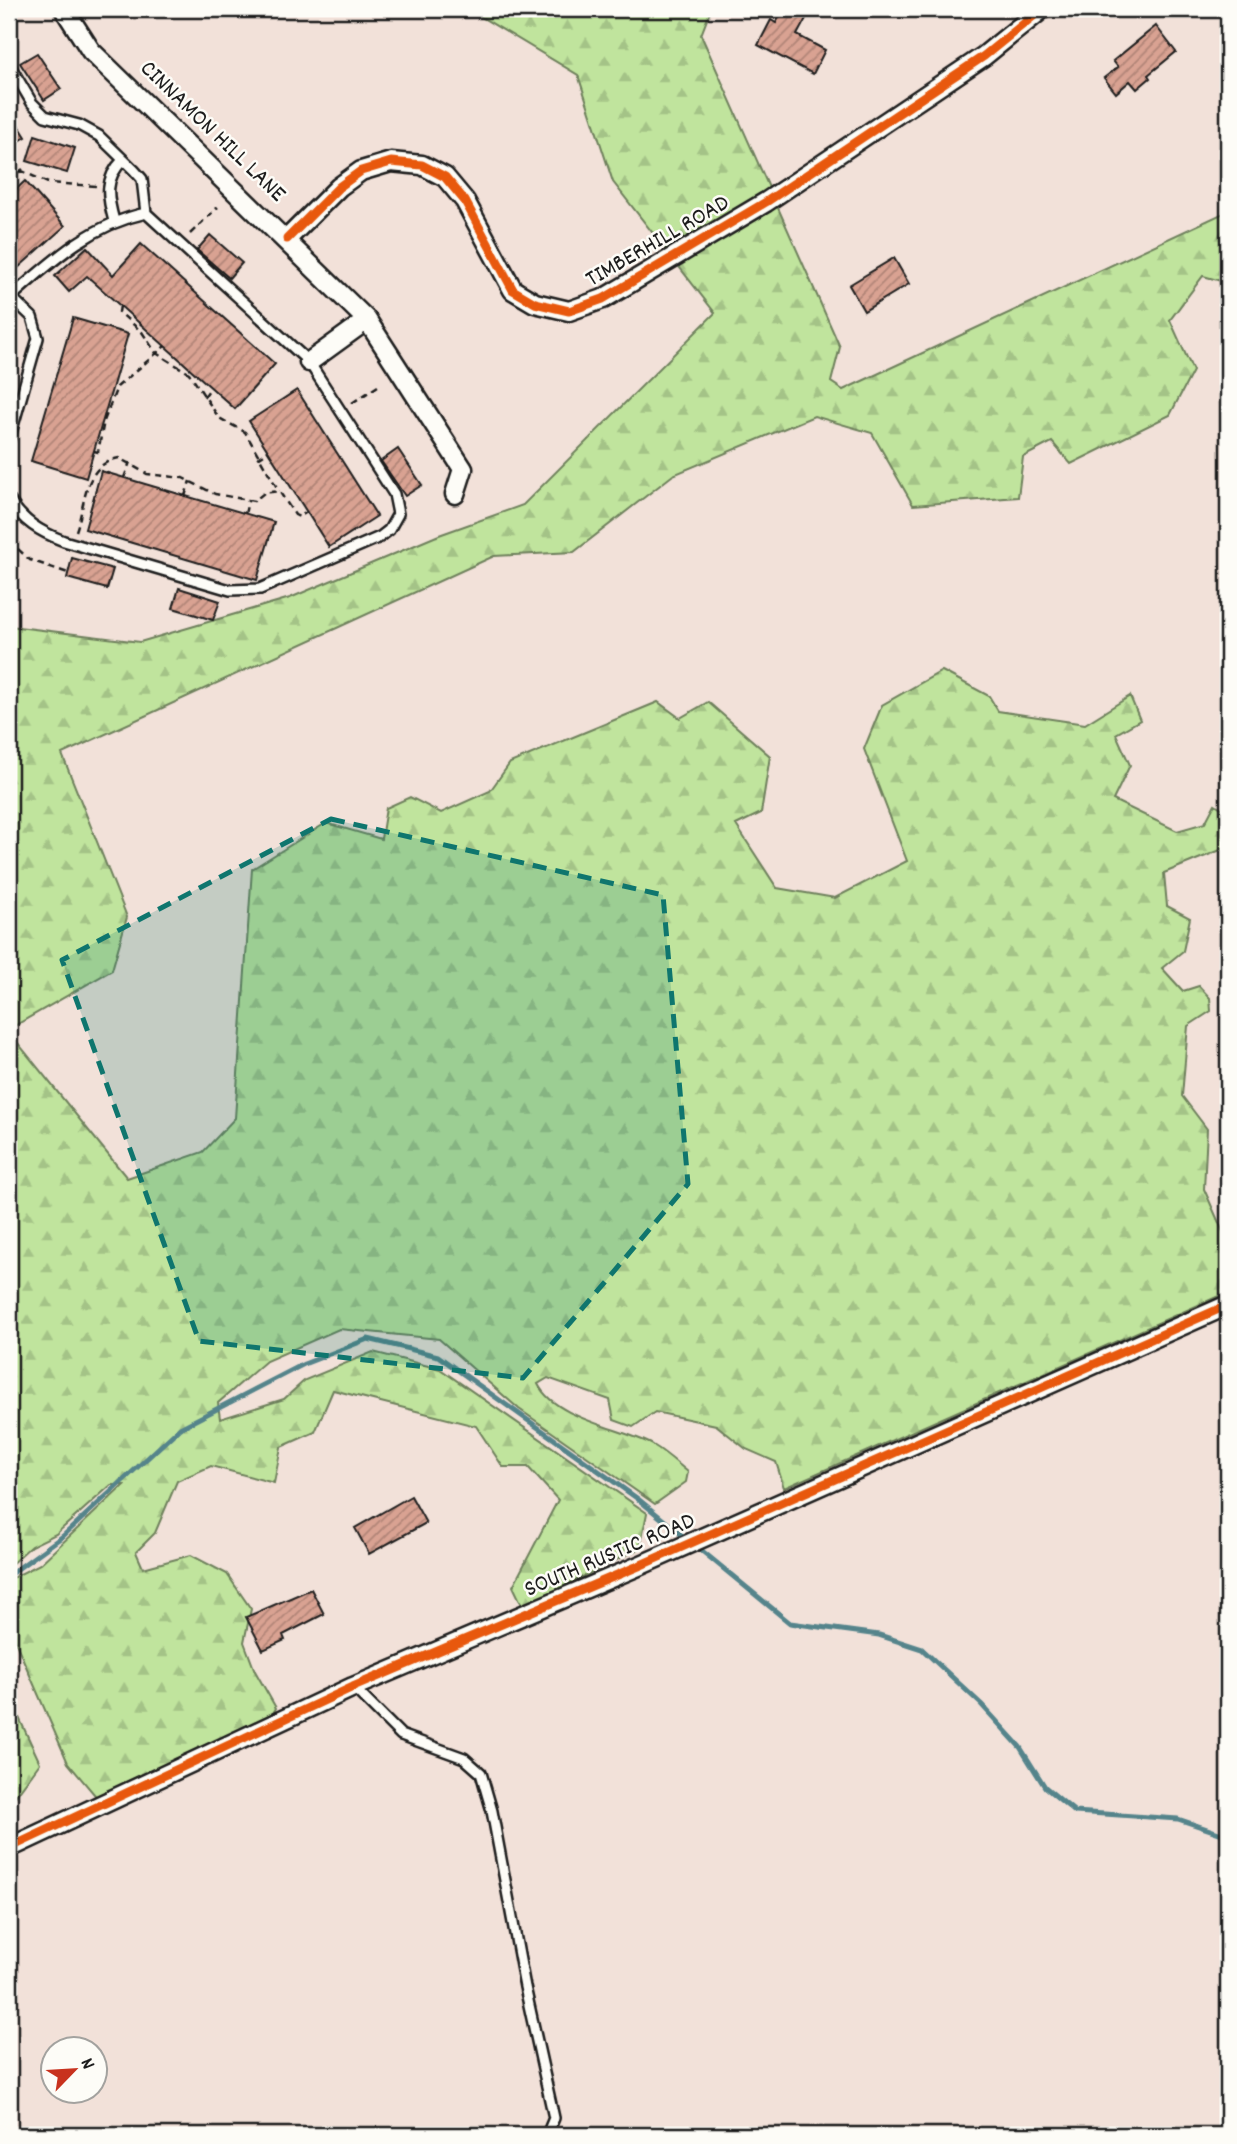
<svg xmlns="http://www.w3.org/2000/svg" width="1237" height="2144" viewBox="0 0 1237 2144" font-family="Dekko,sans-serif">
	<defs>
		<pattern id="forest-firs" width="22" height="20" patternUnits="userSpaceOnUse" patternTransform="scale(1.75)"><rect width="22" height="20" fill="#c0e49d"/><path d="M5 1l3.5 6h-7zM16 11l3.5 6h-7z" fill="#a4c387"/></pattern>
		<pattern id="building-hatch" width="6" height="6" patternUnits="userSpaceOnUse" patternTransform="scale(1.75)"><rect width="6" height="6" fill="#d9a292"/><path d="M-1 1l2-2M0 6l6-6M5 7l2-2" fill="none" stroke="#af8376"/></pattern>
	</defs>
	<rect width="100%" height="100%" fill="#f2e1d9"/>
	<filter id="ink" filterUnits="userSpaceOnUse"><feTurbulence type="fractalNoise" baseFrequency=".0143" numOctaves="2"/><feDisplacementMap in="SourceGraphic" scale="14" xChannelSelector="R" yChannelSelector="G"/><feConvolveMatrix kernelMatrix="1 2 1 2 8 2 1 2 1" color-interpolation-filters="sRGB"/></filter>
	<g filter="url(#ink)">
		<path fill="url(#forest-firs)" stroke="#6e805c" stroke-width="2" d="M468 9H711L701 35 840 347 831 382 843 390 1228 211V283L1203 276 1170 320 1193 371 1170 415 1071 464 1052 442 1023 457 1018 497 913 505 872 433 814 416 673 475 574 552 494 556 62 754 127 917 112 970 9 1029V626L140 642 290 598 439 535 523 505 715 313 613 182 578 75Z
			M942 671 989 696 998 711 1085 724 1130 696 1140 720 1116 734 1130 765 1113 800 1177 831 1205 823 1215 804 1228 812V847L1164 873 1167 906 1190 918 1183 951 1162 968 1183 991 1199 986 1210 998 1211 1011 1188 1026 1182 1096 1207 1129 1204 1189 1228 1243V1292L784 1488 776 1462 746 1449 716 1425 655 1412 633 1427 614 1420 610 1400 548 1378 538 1384C555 1419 622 1428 653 1445 665 1452 677 1463 688 1472L686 1482 655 1504 519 1409 439 1339 339 1329 266 1361 218 1403 220 1419 284 1399 305 1380 373 1352 440 1369 647 1513 640 1548 523 1607 513 1586 558 1500 528 1467H503L476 1426 333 1390 315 1432 281 1447 274 1483 211 1466 177 1481 155 1533 136 1552 143 1568 191 1555 227 1574 251 1609 244 1642 255 1671 276 1708 271 1717 99 1800 68 1763 9 1627V1583L12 1578 40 1564 124 1485H111L56 1534 31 1546 9 1566V1032L127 1178 203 1152 235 1118 252 869 326 823 381 839 386 808 410 797 441 813 490 791 510 763 658 702 680 718 708 702 770 756 761 813 736 825 777 888 835 898 907 861 864 749 882 705Z
			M9 1696 40 1763 9 1805Z"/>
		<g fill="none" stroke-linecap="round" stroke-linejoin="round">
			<path stroke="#54848b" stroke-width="5" d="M696 1546 790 1623 879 1635 922 1649 981 1704 1020 1747 1045 1787 1075 1812 1178 1819 1228 1836
				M9 1575 63 1536 180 1428 304 1364 368 1339 438 1356 638 1499 688 1540"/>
		</g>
		<path fill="url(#building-hatch)" stroke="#1c1c1c" stroke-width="2" d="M783 9H802L809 13 797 35 825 50 813 74 758 45 771 20 776 23Z
			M1156 26 1176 52 1148 75 1150 78 1137 89 1130 81 1116 93 1104 78 1118 67 1113 61Z
			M37 53 61 89 44 100 20 63Z
			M9 110 26 137 9 147Z
			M35 135 75 148 67 173 27 161Z
			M25 181 65 226 9 276V196Z
			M210 235 242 263 229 278 197 250Z
			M141 244 275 364 235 409 87 276 69 292 55 276 87 247 113 275Z
			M894 258 909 284 864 311 849 285Z
			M73 318 128 334 86 478 31 461Z
			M297 390 377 516 329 547 249 421Z
			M398 449 422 485 405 496 381 461Z
			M101 471 274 522 257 580 85 529Z
			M72 558 113 569 107 589 67 578Z
			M179 588 220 601 213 620 173 608Z
			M411 1496 426 1523 369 1554 355 1528Z
			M311 1589 324 1614 283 1635 285 1640 263 1650 246 1617Z"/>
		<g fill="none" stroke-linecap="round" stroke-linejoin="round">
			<g stroke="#1c1c1c" stroke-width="14">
				<path id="lane" d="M9 64 32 103 45 116 79 125 99 136 134 170 142 179 146 213
					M114 221C107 196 104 179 123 160
					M9 440 38 338 32 317 11 297C53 260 90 225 146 213L309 362 394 494 398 514 389 530 380 537 260 589 230 590 64 541C40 532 22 521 9 499
					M353 1687 401 1735 464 1758 481 1773 492 1811 525 1987 554 2118 547 2135"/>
			</g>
			<g stroke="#1c1c1c" stroke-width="23">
				<path id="street" d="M64 9 91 51 367 320 463 469 455 494
					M287 239 339 187 361 171 391 162 422 165 445 177 465 201 513 290 535 303 569 311 603 299 766 202 984 56 1042 9
					M309 362 367 320
					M9 1848 353 1687 641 1565 1228 1305"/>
			</g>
			<path stroke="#1c1c1c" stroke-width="2.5" stroke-dasharray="7 5" stroke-linecap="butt" d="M9 165 48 183 97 186
				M9 180 23 169
				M190 234 218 207
				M120 306 119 312 142 332 156 353 189 373 219 418 245 432 279 491
				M204 397 211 387
				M352 403 381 384
				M94 451 98 452 104 421 117 387 165 346
				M258 458 269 451
				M124 478 130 462
				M185 496 190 481
				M245 514 248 501
				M76 531C86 503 83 465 119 458L147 474 183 478 215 494 254 501 264 493 279 491 295 515 299 517 307 512
				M9 541 30 560 68 573"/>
			<use href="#lane" stroke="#fdfcf7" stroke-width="9"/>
			<use href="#street" stroke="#fdfcf7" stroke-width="18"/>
			<g stroke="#fdfcf7" stroke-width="13">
				<path id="cycleway" d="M287 239 339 187 361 171 391 162 422 165 445 177 465 201 513 290 535 303 569 311 603 299 766 202 984 56 1042 9
					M9 1848 353 1687 641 1565 1228 1305"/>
			</g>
			<use href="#cycleway" stroke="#e8590c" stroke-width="9"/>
		</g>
	</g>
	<path fill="#0f766e" fill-opacity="0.2" stroke="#0f766e" stroke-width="5" stroke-dasharray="14 9" stroke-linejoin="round" d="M331 819 663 895 688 1184 523 1378 199 1341 62 960Z"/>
	<g text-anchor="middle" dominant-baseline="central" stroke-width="5" stroke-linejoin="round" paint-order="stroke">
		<g font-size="24" fill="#1c1c1c" stroke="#fdfcf7">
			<text transform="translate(212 132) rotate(44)">CINNAMON HILL LANE</text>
			<text transform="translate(658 242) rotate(-30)">TIMBERHILL ROAD</text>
			<text transform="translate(610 1556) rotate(-23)">SOUTH RUSTIC ROAD</text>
		</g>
	</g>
	<rect width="1237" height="2144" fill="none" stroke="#fdfcf7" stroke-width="35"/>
	<rect x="18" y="18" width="1202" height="2109" fill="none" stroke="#1c1c1c" stroke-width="2.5" filter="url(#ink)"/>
	<g transform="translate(74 2070) rotate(65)"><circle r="33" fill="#fdfcf7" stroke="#a3a29f" stroke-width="2"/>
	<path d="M0-5L12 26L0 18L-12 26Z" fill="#c8321e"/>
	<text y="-10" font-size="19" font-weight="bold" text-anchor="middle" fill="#1c1c1c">N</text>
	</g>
</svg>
